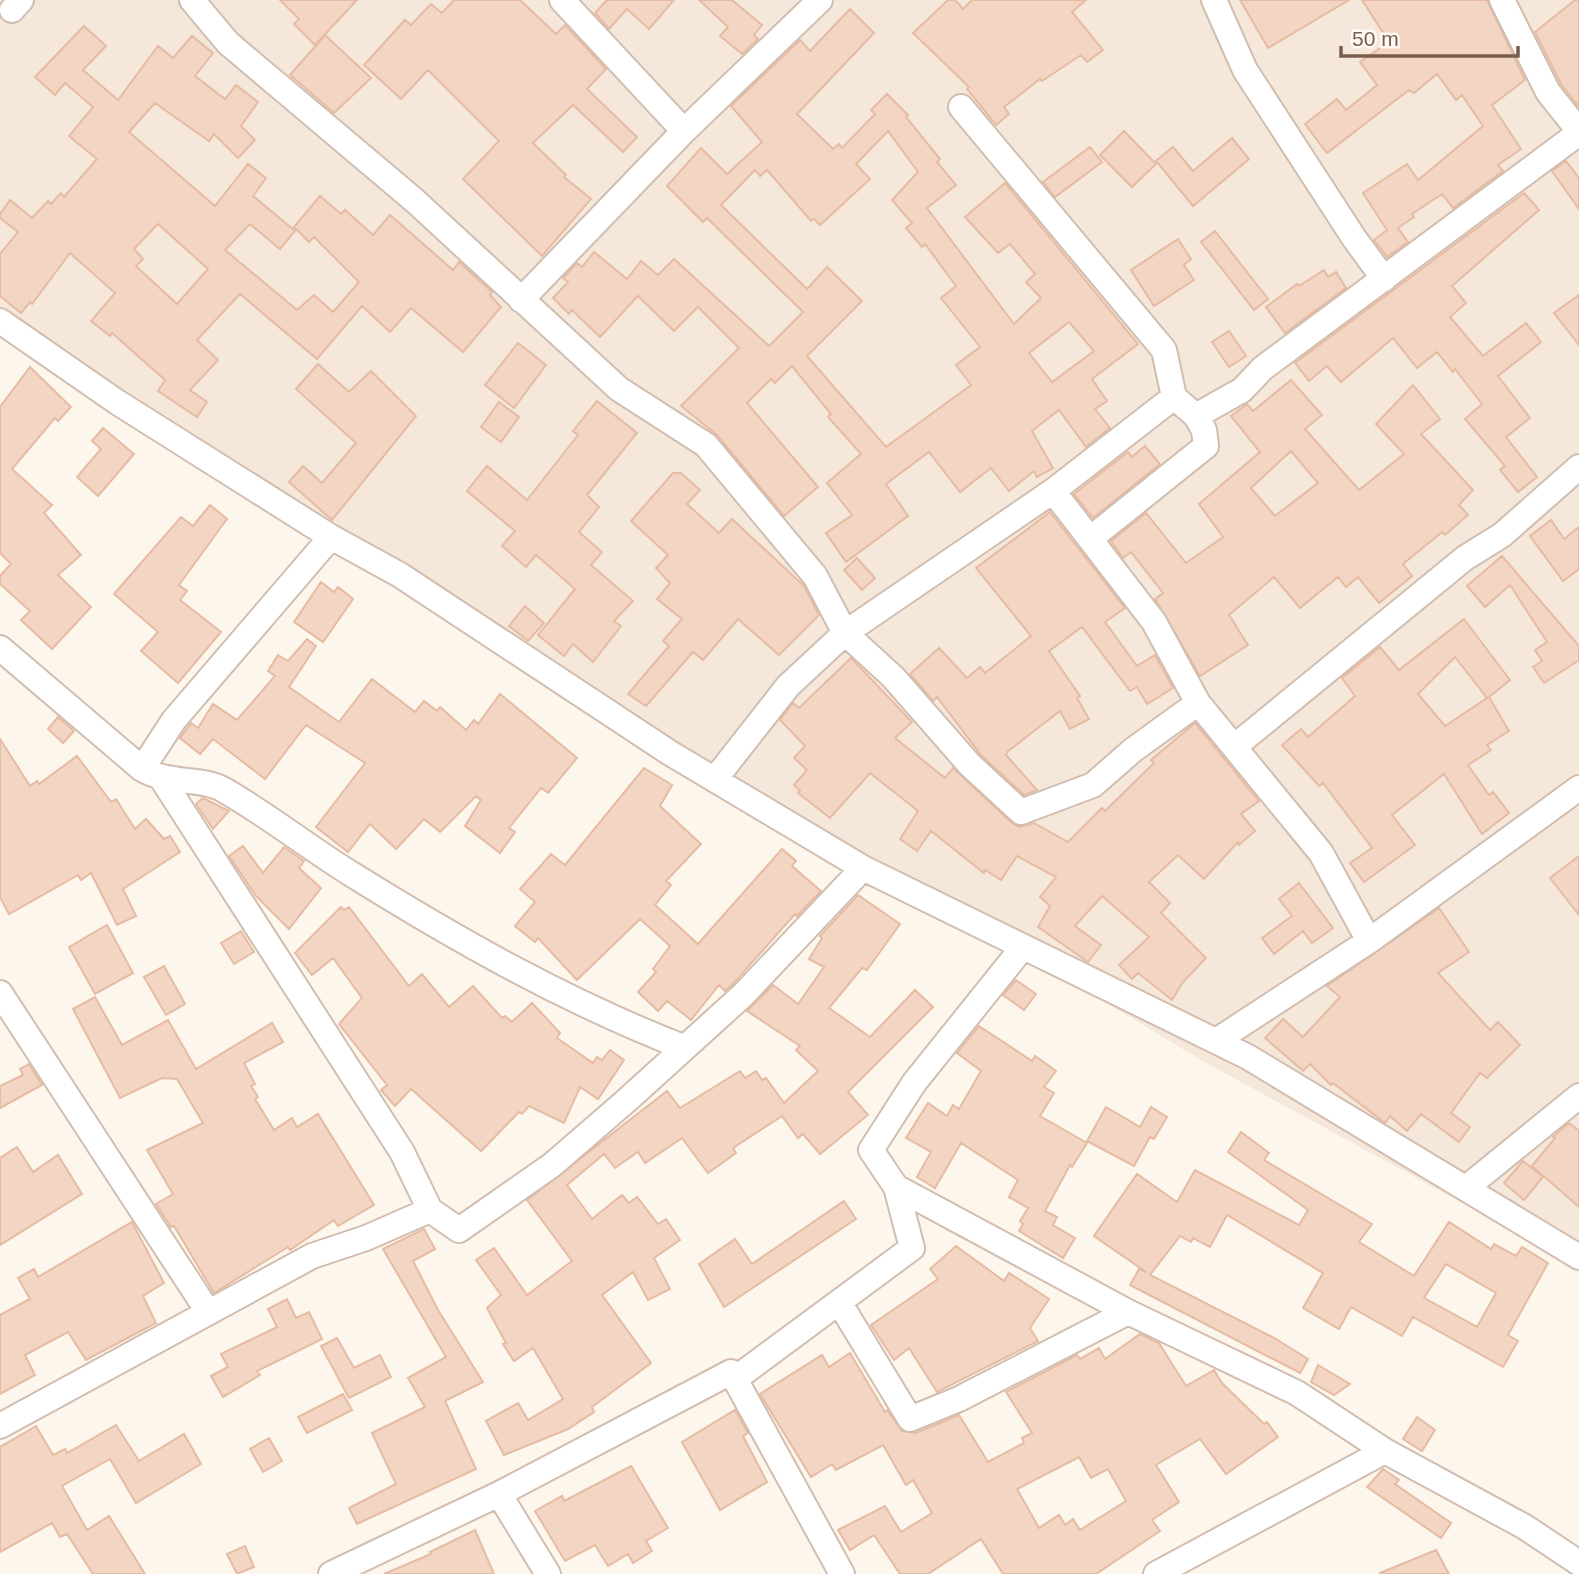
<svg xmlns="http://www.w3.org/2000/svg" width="1579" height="1574" viewBox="0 0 1579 1574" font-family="Helvetica,sans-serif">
	<rect width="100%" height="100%" fill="#fdf6ec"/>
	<path fill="#f5e8da" d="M0 0H1579V1267L1199 1059 301 512 0 310Z"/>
	<path fill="#f3d5c3" stroke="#e6bba3" stroke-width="2" fill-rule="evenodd" d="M280 0H357L315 45 294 24 299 19Z
		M454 0H520L556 34 565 25 606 69 587 89 637 137 623 152 573 105 533 143 566 175 564 177 591 199 542 256 463 179 499 141 428 70 401 99 364 65 405 20 411 25 431 4 442 13Z
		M607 0H674L649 29 627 9 609 29 595 13Z
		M699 0H732L762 25 754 35 758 39 742 54 720 36 728 27Z
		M948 0H955L963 9 972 0H1086L1072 12 1103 50 1087 62 1081 55 1042 81 1040 79 1004 107 1009 114 996 125 967 89 969 87 913 33Z
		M1240 0H1349L1268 48Z
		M1362 0H1487L1525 80 1492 105 1521 149 1498 165 1503 171 1453 208 1442 194 1412 214 1414 217 1398 228 1408 242 1387 257 1374 240 1387 230 1363 193 1407 164 1418 180 1483 126 1462 95 1456 100 1437 74 1414 93 1409 90 1327 153 1305 124 1337 99 1346 110 1377 85 1360 62 1389 42Z
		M1575 0H1579V107L1561 84 1535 32Z
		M850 9 874 33 797 114 833 149 839 144 842 148 875 114 871 110 887 94 908 115 906 117 940 159 937 162 956 185 927 208 1014 324 1041 298 1026 282 1035 274 1010 244 998 253 965 217 1005 183 1138 344 1092 379 1107 401 1095 409 1110 428 1086 447 1059 410 1032 431 1053 468 1037 477 1034 471 1009 491 991 468 960 492 929 452 886 484 908 516 846 562 826 533 852 515 827 483 861 454 828 417 831 414 792 366 775 383 771 379 747 403 818 487 784 516 717 435 681 406 739 348 698 307 674 331 638 296 600 337 572 310 569 314 553 298 568 282 563 278 577 263 582 267 594 252 627 279 641 261 658 275 674 259 769 346 803 312 707 218 703 222 667 186 701 148 727 174 762 142 731 106 800 40 810 51ZM888 131 918 172 892 200 912 223 906 228 922 247 925 244 956 286 941 298 980 347 956 365 971 385 886 447 807 356 862 301 827 267 807 289 721 205 755 170 760 176 767 170 811 221 814 219 820 225 870 179 856 164ZM1069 322 1094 351 1052 382 1029 353Z
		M84 26 106 46 83 70 118 100 158 46 173 58 192 36 213 53 195 76 225 99 236 85 258 102 241 126 255 140 238 158 214 134 209 141 155 103 129 132 215 206 248 164 266 178 253 196 295 231 280 249 250 224 225 250 297 310 314 295 333 312 359 282 314 237 309 242 294 227 320 196 341 214 345 210 373 235 390 215 453 270 459 262 492 292 490 295 501 307 463 352 411 308 390 332 362 306 317 359 240 294 197 340 218 360 190 390 207 402 197 417 158 391 165 380 112 333 110 336 91 321 115 293 70 253 32 304 30 302 21 313 0 296V254L18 232 0 218V214L10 200 32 218 48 201 51 204 61 193 64 197 97 159 69 136 93 107 65 83 55 95 35 77ZM158 224 208 269 177 304 136 266 143 259 134 249Z
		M325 35 371 78 334 113 290 75Z
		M1124 131 1156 164 1132 187 1100 155Z
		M1232 138 1249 159 1193 206 1156 161 1173 147 1193 171Z
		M1090 147 1102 162 1055 197 1043 182Z
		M1566 161 1579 178V209L1552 171Z
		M1524 193 1539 210 1452 286 1466 303 1450 317 1483 356 1526 323 1541 342 1498 376 1530 418 1506 437 1537 477 1518 492 1500 470 1505 466 1465 419 1482 404 1455 369 1453 372 1437 352 1417 368 1393 338 1341 382 1327 366 1309 381 1295 363Z
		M1215 231 1268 299 1254 310 1201 242Z
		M1178 239 1191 259 1184 265 1194 280 1154 306 1131 270Z
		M1324 270 1328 277 1336 272 1346 288 1285 333 1266 307 1297 284 1299 286Z
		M1579 295V345L1554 313Z
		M1229 331 1246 356 1229 367 1212 342Z
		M518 343 546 365 514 408 485 385Z
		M318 364 349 392 371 371 416 416 332 520 289 482 303 466 322 483 356 443 296 389Z
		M30 367 71 407 58 421 55 418 12 469 52 505 44 513 81 555 58 575 91 607 52 649 21 620 30 611 0 584V576L11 564 0 553V407Z
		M1291 380 1322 415 1305 429 1359 490 1404 454 1376 424 1413 385 1440 419 1421 434 1473 490 1459 505 1468 515 1445 535 1442 532 1403 564 1412 576 1379 603 1358 577 1346 587 1338 577 1300 608 1274 577 1229 615 1248 645 1200 676 1155 599 1163 593 1131 552 1123 558 1111 541 1146 513 1186 563 1223 537 1199 504 1260 452 1231 416 1247 404 1253 411ZM1291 451 1318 483 1275 516 1251 488Z
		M597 401 637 433 587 495 599 507 579 532 602 552 591 565 633 601 614 621 621 626 593 662 573 644 564 656 538 635 575 589 536 555 526 567 502 546 515 531 467 491 487 466 527 500 578 435 573 431Z
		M499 402 519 417 501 442 481 427Z
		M103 428 134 454 98 496 77 477 101 449 92 441Z
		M1145 446 1160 464 1093 518 1074 494 1128 452 1132 457Z
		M673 473H681L700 490 687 504 719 533 732 519 804 586 819 615 779 655 738 619 703 660 693 652 646 706 628 694 669 646 663 641 682 619 657 599 670 583 656 568 668 555 631 521Z
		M210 505 227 519 179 585 187 591 180 600 221 632 178 683 141 651 158 632 114 594 181 517 193 526Z
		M1050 512 1125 608 1105 622 1137 666 1155 655 1173 688 1147 704 1137 687 1130 691 1082 627 1049 651 1080 696 1077 698 1089 719 1070 729 1060 711 1007 752 1006 755 1037 790 1024 795 981 755 937 697 933 701 910 674 939 648 967 678 980 667 985 673 1031 636 976 568Z
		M1551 520 1564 539 1579 527V569L1563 581 1530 536Z
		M1502 556 1579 646V660L1544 683 1533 667 1542 661 1535 650 1547 642 1510 585 1485 607 1467 586Z
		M857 558 875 578 862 590 844 570Z
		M321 582 334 592 338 587 353 599 323 642 294 622Z
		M525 606 544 623 528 641 509 626Z
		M1464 619 1510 680 1489 697 1509 731 1487 745 1491 750 1468 765 1489 795 1493 792 1509 813 1482 834 1444 774 1392 815 1415 845 1364 882 1350 863 1372 848 1323 783 1319 786 1282 745 1301 729 1308 737 1355 696 1342 678 1380 647 1399 670ZM1455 657 1487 698 1445 726 1418 694Z
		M307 639 316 646 289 687 339 722 372 679 415 712 424 701 437 711 440 707 466 730 474 720 478 724 500 694 577 758 548 793 541 788 509 828 515 832 500 853 465 826 481 800 476 796 440 832 424 819 396 849 370 824 348 852 316 827 365 763 306 725 265 779 213 739 200 754 180 738 191 723 198 728 213 704 237 720 275 676 268 671 278 655 288 661Z
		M851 658 912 722 895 738 945 778 953 768 1012 823 1019 827 1034 823 1068 842 1102 808 1105 811 1154 763 1151 760 1195 723 1259 801 1241 814 1255 831 1239 845 1238 842 1204 879 1178 855 1149 882 1170 903 1161 913 1206 958 1183 982 1172 1000 1138 973 1132 979 1119 965 1149 937 1102 896 1075 926 1101 945 1088 962 1038 927 1050 906 1040 897 1056 877 1017 856 1001 880 985 870 984 873 931 831 917 851 900 839 918 811 870 773 830 818 798 793 800 791 794 785 807 770 794 758 805 746 780 720 793 703 799 708Z
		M58 717 74 731 63 743 48 729Z
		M0 739 30 786 37 781 39 784 77 756 111 802 116 799 135 829 146 819 164 839 170 836 180 852 123 889 136 916 117 925 91 873 81 880 78 875 9 914 0 897Z
		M644 768 672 785 660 806 701 844 666 881 671 885 655 905 698 944 782 849 796 861 792 866 821 891 797 916 795 914 733 984 725 991 719 985 691 1020 667 1001 658 1011 638 992 656 972 653 969 670 946 640 919 577 980 538 938 535 942 515 926 535 902 520 889 551 854 565 865Z
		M203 798 229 811 213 829 196 804Z
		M243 846 263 873 284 847 304 861 299 868 321 888 289 929 256 896 229 856Z
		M1579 856V915L1550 878Z
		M1299 883 1333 928 1312 943 1303 931 1274 954 1262 938 1292 916 1279 899Z
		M858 895 900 924 867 970 862 968 829 1008 870 1037 915 990 933 1007 848 1092 868 1115 820 1154 803 1134 798 1138 782 1116 733 1148 736 1153 708 1173 682 1138 645 1163 638 1152 615 1168 604 1154 567 1185 592 1219 622 1195 629 1203 637 1197 658 1224 666 1219 680 1240 654 1258 670 1289 648 1300 633 1272 602 1295 651 1363 592 1407 594 1412 568 1429 504 1455 486 1421 518 1403 528 1420 563 1399 533 1348 514 1361 503 1344 506 1343 487 1308 501 1295 476 1260 494 1248 527 1295 572 1261 527 1200 667 1091 680 1108 740 1071 745 1078 756 1071 762 1080 766 1078 784 1103 818 1071 796 1050 800 1046 747 1011 773 985 798 1004 824 967 809 959 822 938 820 936Z
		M341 907 344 910 349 907 409 986 422 974 449 1007 473 986 502 1018 505 1016 512 1022 532 1003 560 1033 557 1038 593 1063 597 1057 602 1060 610 1050 624 1060 598 1099 580 1087 564 1123 529 1106 522 1114 519 1112 481 1151 411 1089 395 1106 381 1090 387 1085 339 1024 362 998 333 958 312 975 295 953Z
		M1439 908 1469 952 1438 973 1490 1030 1498 1022 1520 1045 1487 1078 1480 1073 1451 1113 1470 1127 1459 1142 1421 1114 1407 1131 1390 1116 1385 1123 1333 1083 1331 1085 1310 1064 1303 1071 1265 1038 1283 1019 1303 1037 1340 997 1327 986Z
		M107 925 133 973 95 994 69 947Z
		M241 931 254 952 234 964 221 943Z
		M164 966 185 1004 166 1015 144 977Z
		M1016 980 1036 994 1024 1010 1003 995Z
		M95 997 122 1045 168 1020 196 1069 272 1023 283 1042 244 1063 255 1084 251 1086 258 1097 255 1099 274 1130 292 1118 297 1127 318 1114 374 1205 338 1226 334 1220 290 1250 288 1247 214 1293 174 1226 171 1227 156 1204 173 1194 147 1150 203 1123 177 1079 162 1078 120 1098 73 1009Z
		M979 1026 1032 1061 1035 1056 1056 1071 1044 1087 1054 1093 1040 1116 1087 1143 1072 1167 1070 1165 1045 1211 1057 1217 1053 1225 1075 1238 1063 1258 1019 1231 1023 1224 1020 1221 1028 1208 1009 1197 1018 1180 961 1143 935 1188 917 1177 931 1152 906 1138 928 1103 947 1116 953 1105 959 1109 981 1071 957 1053Z
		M29 1064 42 1085 0 1108V1086L23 1075 20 1069Z
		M1106 1107 1140 1127 1151 1107 1167 1117 1154 1139 1150 1137 1134 1166 1087 1141Z
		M1569 1123 1579 1131V1207L1532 1166 1555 1138 1553 1137Z
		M1241 1132 1269 1153 1264 1160 1372 1224 1359 1242 1414 1276 1449 1222 1491 1249 1494 1244 1516 1256 1522 1247 1548 1263 1508 1335 1518 1341 1503 1367 1413 1317 1402 1336 1351 1307 1339 1329 1303 1308 1323 1273 1227 1215 1210 1247 1193 1238 1191 1242 1180 1236 1150 1275 1276 1339 1308 1359 1300 1373 1130 1285 1139 1269 1146 1272 1094 1236 1137 1174 1177 1202 1195 1170 1299 1225 1308 1210 1228 1152ZM1446 1264 1496 1293 1477 1327 1424 1298Z
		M17 1147 33 1172 58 1155 82 1194 0 1245V1158Z
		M1523 1161 1543 1177 1524 1200 1504 1183Z
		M844 1201 856 1219 724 1307 699 1264 735 1239 752 1264Z
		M132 1222 164 1283 143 1296 156 1323 86 1360 68 1332 25 1355 35 1375 0 1394V1315L30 1299 18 1278 34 1269 38 1277Z
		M424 1229 435 1249 413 1261 438 1310 483 1382 445 1401 476 1469 357 1524 349 1508 396 1484 372 1433 425 1407 408 1378 446 1357 383 1249Z
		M956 1246 1004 1281 1009 1273 1049 1299 1030 1328 1038 1341 937 1392 909 1348 894 1360 871 1325 938 1279 930 1269Z
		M287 1299 296 1318 309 1312 322 1339 257 1371 260 1375 223 1397 211 1376 228 1367 221 1354 277 1327 268 1309Z
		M1140 1334 1159 1343 1186 1386 1214 1370 1222 1383 1264 1424 1267 1422 1278 1437 1226 1474 1200 1439 1156 1465 1179 1502 1152 1520 1160 1531 1096 1574H1003L981 1539 928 1574H900L874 1535 850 1550 838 1530 885 1506 901 1532 932 1513 913 1480 906 1485 883 1445 836 1470 832 1464 811 1477 760 1394 822 1355 829 1367 850 1353 885 1412 887 1410 902 1431 916 1433 959 1415 988 1462 1024 1443 1022 1438 1032 1433 1006 1392 1077 1355 1080 1359 1099 1348 1105 1359ZM1079 1457 1091 1478 1108 1469 1126 1501 1080 1530 1073 1519 1065 1525 1059 1515 1039 1528 1017 1489Z
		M337 1338 354 1368 380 1355 391 1377 349 1398 321 1346Z
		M1318 1365 1350 1384 1334 1395 1311 1382Z
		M343 1394 352 1410 307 1433 298 1417Z
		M735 1410 748 1433 743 1436 767 1482 720 1510 682 1442Z
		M1417 1417 1435 1430 1422 1451 1403 1439Z
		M116 1425 139 1461 184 1434 201 1464 136 1503 110 1459 62 1486 87 1530 109 1516 145 1574H93L67 1534 60 1537 52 1523 0 1552V1447L36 1426 53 1455 65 1449 67 1453Z
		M269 1438 282 1461 263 1472 250 1449Z
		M631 1466 668 1528 646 1541 652 1551 633 1563 628 1554 608 1566 595 1545 565 1561 535 1511 562 1496 564 1501Z
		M1383 1469 1399 1480 1395 1484 1451 1523 1441 1538 1367 1487Z
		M475 1530 494 1574H384L431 1554 430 1552Z
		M245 1546 254 1567 237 1574 227 1554Z
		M1436 1550 1449 1574H1380V1573Z"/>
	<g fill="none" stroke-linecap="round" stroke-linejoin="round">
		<g stroke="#d1beb0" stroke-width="28">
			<path id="minor" d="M192 0 228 43 414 200 619 389 706 445 815 576 845 633 893 677 970 765 1021 812 1093 785 1133 750 1198 703
				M562 0 684 131
				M1214 0 1245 70 1354 238 1384 279
				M1502 0 1548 92 1579 131
				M12 10 21 0
				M961 107 1164 350 1174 397
				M521 300 684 131 820 0
				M0 321 117 402 331 537 400 575 670 753 863 868 1248 1057 1579 1257
				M1053 491 1090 539 1206 446 1204 430 1196 416
				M1090 539 1154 622 1198 703 1321 853 1369 941
				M0 648 142 769C169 785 203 777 224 790 268 815 309 848 353 875 459 941 567 1002 683 1047
				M1234 747 1465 558 1502 535 1579 467
				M142 769 174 720 331 537
				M162 779 402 1152 430 1210
				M715 779 788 686 845 633 1053 491 1174 397 1196 416 1242 390 1263 368 1579 133
				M0 993 207 1310
				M1216 1041 1369 941 1579 788
				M896 1187 1128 1312 1297 1393 1385 1451 1525 1527 1579 1563
				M1466 1188 1579 1096
				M839 1302 910 1419 959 1399 1128 1312
				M735 1379 842 1574
				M0 1426 312 1256 366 1238 430 1210 459 1230 552 1165 626 1101 743 995 863 868
				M499 1494 548 1574
				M331 1574 499 1494 731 1372 735 1379 912 1248 896 1187 871 1150 914 1083 1023 947
				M1156 1574 1385 1451"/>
		</g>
		<use href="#minor" stroke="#fff" stroke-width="24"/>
	</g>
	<path d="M1341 46v10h177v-10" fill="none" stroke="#7a5c4d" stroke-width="3.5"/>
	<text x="1352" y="46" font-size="21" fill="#7a5c4d" stroke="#fffaf3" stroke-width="5" paint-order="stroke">50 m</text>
</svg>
